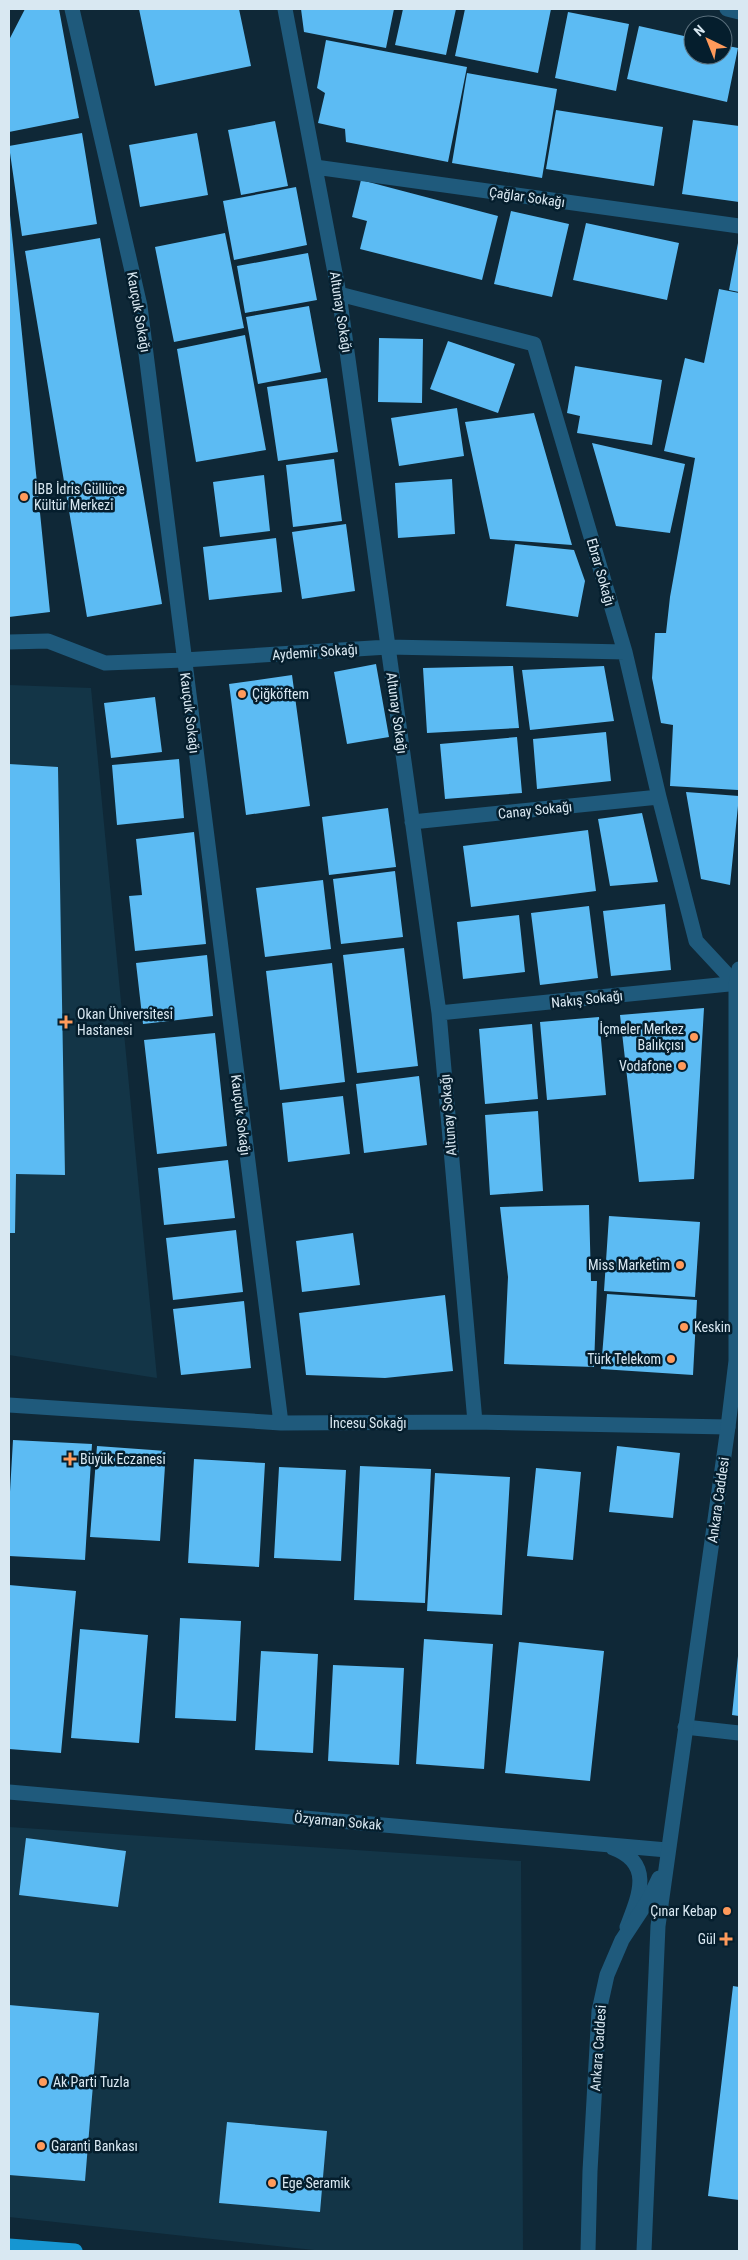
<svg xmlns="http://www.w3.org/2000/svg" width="748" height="2260" viewBox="0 0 748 2260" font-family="'Roboto Condensed',sans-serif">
	<rect width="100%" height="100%" fill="#0f2837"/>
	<path fill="#133547" d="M9 685 91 688 157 1378 9 1355Z
		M9 1827 521 1861 523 2251H323L9 2217Z"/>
	<path fill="#5cbbf3" d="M25 9H59L79 118 9 132V40Z
		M139 9H239L251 66 155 86Z
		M301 9H394L386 48 304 32Z
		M403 9H456L446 55 395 45Z
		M465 9H551L538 73 455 56Z
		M568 12 629 24 616 91 555 78Z
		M639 26 693 38V55H723V45L738 48 727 102 627 79Z
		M326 40 467 67 448 162 346 142 345 129 318 123 325 93 317 88Z
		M467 73 557 89 542 178 452 163Z
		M556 110 663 127 654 186 546 169Z
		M693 120 739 126V202L682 194Z
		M275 121 288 186 241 195 228 130Z
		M82 133 97 224 22 236 9 146Z
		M197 133 208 195 140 207 129 145Z
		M361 180 498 216 482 280 360 249 367 221 352 217Z
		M296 187 307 245 234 260 223 201Z
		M9 205 50 612 9 617Z
		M511 211 569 224 552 297 494 284Z
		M586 223 679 243 667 300 573 280Z
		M225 233 244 328 174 342 155 247Z
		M100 238 162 604 87 617 25 251Z
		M738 243H739V292L729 290Z
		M308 253 317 300 245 313 237 266Z
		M719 289 739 293 738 790 670 786 673 725 661 723 652 678 655 633H666L670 597 695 458 664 451 685 358 704 363Z
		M309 306 321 372 258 384 246 317Z
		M245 335 266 450 196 462 177 349Z
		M379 338 423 339 422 403 378 402Z
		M448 341 515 364 498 413 430 389Z
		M575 366 662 380 652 445 577 433 580 416 567 413Z
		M327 378 338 452 278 461 267 387Z
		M457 408 464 456 399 466 391 418Z
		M534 413 572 545 490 539 465 422Z
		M592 443 685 464 670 533 616 526Z
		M334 459 342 521 293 527 286 465Z
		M264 475 270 531 220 537 213 482Z
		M452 479 455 534 398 538 395 483Z
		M346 524 355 591 302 599 292 532Z
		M276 538 282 592 209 600 203 547Z
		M515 544 574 550 585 581 578 617 506 606Z
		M376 664 389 737 347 744 334 672Z
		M513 666 519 728 427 733 423 668Z
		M604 666 614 721 530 730 522 670Z
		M292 675 310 806 246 815 229 684Z
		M155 697 162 752 111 758 104 703Z
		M606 732 611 781 537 789 533 739Z
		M517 737 522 793 445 799 440 744Z
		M179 759 184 818 117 825 112 765Z
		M9 764 58 767 65 1175 16 1174 15 1233H9Z
		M686 792 739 796 730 885 701 879Z
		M388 808 396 867 329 875 322 817Z
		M642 813 658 882 610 886 598 819Z
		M588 830 596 891 471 907 463 846Z
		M194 832 206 944 135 951 129 896 142 895 136 839Z
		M395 871 403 937 341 944 333 879Z
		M323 880 331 949 265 957 256 888Z
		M665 904 671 970 611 976 603 911Z
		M589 906 598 978 540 985 531 913Z
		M519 915 525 972 463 979 457 922Z
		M404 948 418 1066 357 1073 343 955Z
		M207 955 213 1016 143 1024 136 963Z
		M332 963 345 1082 280 1090 266 971Z
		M704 1008 694 1179 639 1182 620 1015Z
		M599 1017 606 1095 547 1100 540 1022Z
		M532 1024 538 1099 485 1104 479 1029Z
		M215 1033 227 1146 157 1154 144 1040Z
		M419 1076 427 1145 364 1153 356 1084Z
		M343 1096 350 1154 288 1162 282 1103Z
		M538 1111 543 1191 490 1195 485 1115Z
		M228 1160 235 1218 164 1225 158 1168Z
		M589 1205 591 1281H597L594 1367 504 1364 508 1277 500 1207Z
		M609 1216 700 1222 695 1297 604 1291Z
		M236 1230 243 1292 173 1300 166 1238Z
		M353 1233 360 1285 302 1292 296 1241Z
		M607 1294 697 1300 693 1375 601 1369Z
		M445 1295 453 1371 385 1378 306 1375 299 1313Z
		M244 1301 251 1368 181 1375 173 1309Z
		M13 1440 92 1444 85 1560 9 1556V1509Z
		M97 1446 166 1451 160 1541 90 1537Z
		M617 1446 680 1453 673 1518 609 1512Z
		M194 1459 265 1463 259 1567 188 1563Z
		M360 1466 431 1469 425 1603 354 1600Z
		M279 1467 346 1470 341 1561 274 1558Z
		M536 1468 581 1472 573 1560 527 1556Z
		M435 1473 510 1477 502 1615 427 1611Z
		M9 1585 76 1591 61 1753 9 1749Z
		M180 1618 241 1621 236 1721 175 1718Z
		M80 1629 148 1635 139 1743 71 1738Z
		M424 1639 493 1644 484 1769 416 1764Z
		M519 1642 604 1651 590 1781 505 1773Z
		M261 1651 318 1654 313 1753 255 1750Z
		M738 1656H739V1716L732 1715Z
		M333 1665 404 1668 399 1765 328 1761Z
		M26 1838 126 1851 118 1907 19 1895Z
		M733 1986 739 1987V2200L708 2196Z
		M9 2005 99 2013 85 2181 9 2175Z
		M227 2122 327 2131 320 2212 219 2203Z"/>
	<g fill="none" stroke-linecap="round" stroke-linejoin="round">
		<path stroke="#1f5a7c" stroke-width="15" d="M72 9 140 306 281 1423
			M285 9 339 294 439 1013 475 1422
			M315 167 739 226
			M339 294 534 344 625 652 659 797 696 941 736 984
			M9 642 48 641 105 663 184 660 388 647 625 652
			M412 822 659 797
			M439 1013 739 983
			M9 1405 281 1423 475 1422 728 1427
			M685 1727 739 1733
			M9 1792 667 1850
			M613 1848C654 1863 639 1896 627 1927"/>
		<path stroke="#1f5a7c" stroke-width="15" d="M727 9 739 12
			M588 2251 590 2171 599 2011 607 1975 622 1940 649 1899 659 1878
			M644 2251 658 1926 728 1427 736 1361V984L739 969"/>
		<path stroke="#1696d2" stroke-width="15" d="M9 2246 75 2251"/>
	</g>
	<g fill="#ff9a5b" stroke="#051e2d" stroke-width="2">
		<circle cx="24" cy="497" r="5"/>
		<circle cx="242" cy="694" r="5"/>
		<path d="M63.5 1014.5h5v5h5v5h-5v5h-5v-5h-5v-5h5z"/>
		<circle cx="694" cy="1037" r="5"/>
		<circle cx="682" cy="1066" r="5"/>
		<circle cx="680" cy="1265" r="5"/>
		<circle cx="684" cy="1327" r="5"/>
		<circle cx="671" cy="1359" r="5"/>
		<path d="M67.5 1451.5h5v5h5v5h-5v5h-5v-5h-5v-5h5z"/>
		<circle cx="727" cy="1911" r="5"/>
		<path d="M723.5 1931.5h5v5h5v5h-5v5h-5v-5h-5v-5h5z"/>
		<circle cx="43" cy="2082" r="5"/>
		<circle cx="41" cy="2146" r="5"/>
		<circle cx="272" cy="2183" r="5"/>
	</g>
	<g text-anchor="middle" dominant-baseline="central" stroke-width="5" stroke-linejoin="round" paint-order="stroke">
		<g font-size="14" fill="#d9e8f2" stroke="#051e2d">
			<text transform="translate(527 197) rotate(8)">Çağlar Sokağı</text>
			<text transform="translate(139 312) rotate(80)">Kauçuk Sokağı</text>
			<text transform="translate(341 312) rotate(81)">Altunay Sokağı</text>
			<text transform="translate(601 572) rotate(74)">Ebrar Sokağı</text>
			<text transform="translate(315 652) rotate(-4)">Aydemir Sokağı</text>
			<text transform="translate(190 713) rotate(83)">Kauçuk Sokağı</text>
			<text transform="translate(397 713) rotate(82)">Altunay Sokağı</text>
			<text transform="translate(535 810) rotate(-6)">Canay Sokağı</text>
			<text transform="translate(587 999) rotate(-6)">Nakış Sokağı</text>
			<text transform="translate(241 1115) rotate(83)">Kauçuk Sokağı</text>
			<text transform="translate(448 1115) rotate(-95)">Altunay Sokağı</text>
			<text x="368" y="1423">İncesu Sokağı</text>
			<text transform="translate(718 1500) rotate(-82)">Ankara Caddesi</text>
			<text transform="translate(338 1821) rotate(5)">Özyaman Sokak</text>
			<text transform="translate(598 2048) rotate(-86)">Ankara Caddesi</text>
		</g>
		<g font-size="14" fill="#d9e8f2" stroke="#051e2d" text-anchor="start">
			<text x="34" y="489">İBB İdris Güllüce<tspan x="34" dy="16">Kültür Merkezi</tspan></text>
			<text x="252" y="694">Çiğköftem</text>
			<text x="77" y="1014">Okan Üniversitesi<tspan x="77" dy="16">Hastanesi</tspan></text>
			<text x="684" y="1029" text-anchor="end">İçmeler Merkez<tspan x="684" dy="16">Balıkçısı</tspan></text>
			<text x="672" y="1066" text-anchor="end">Vodafone</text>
			<text x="670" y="1265" text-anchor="end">Miss Marketim</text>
			<text x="694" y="1327">Keskin</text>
			<text x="661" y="1359" text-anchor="end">Türk Telekom</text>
			<text x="80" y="1459">Büyük Eczanesi</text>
			<text x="717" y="1911" text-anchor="end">Çınar Kebap</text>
			<text x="716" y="1939" text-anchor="end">Gül</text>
			<text x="53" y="2082">Ak Parti Tuzla</text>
			<text x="51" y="2146">Garanti Bankası</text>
			<text x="282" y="2183">Ege Seramik</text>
		</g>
	</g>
	<rect width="748" height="2260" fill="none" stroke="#d9e8f2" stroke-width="20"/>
	<g transform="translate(708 40) rotate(317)"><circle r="24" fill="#051e2d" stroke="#5a6f7c"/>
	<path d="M0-4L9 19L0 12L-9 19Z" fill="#ff9a5b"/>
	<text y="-8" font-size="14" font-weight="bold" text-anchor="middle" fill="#d9e8f2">N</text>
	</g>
</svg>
